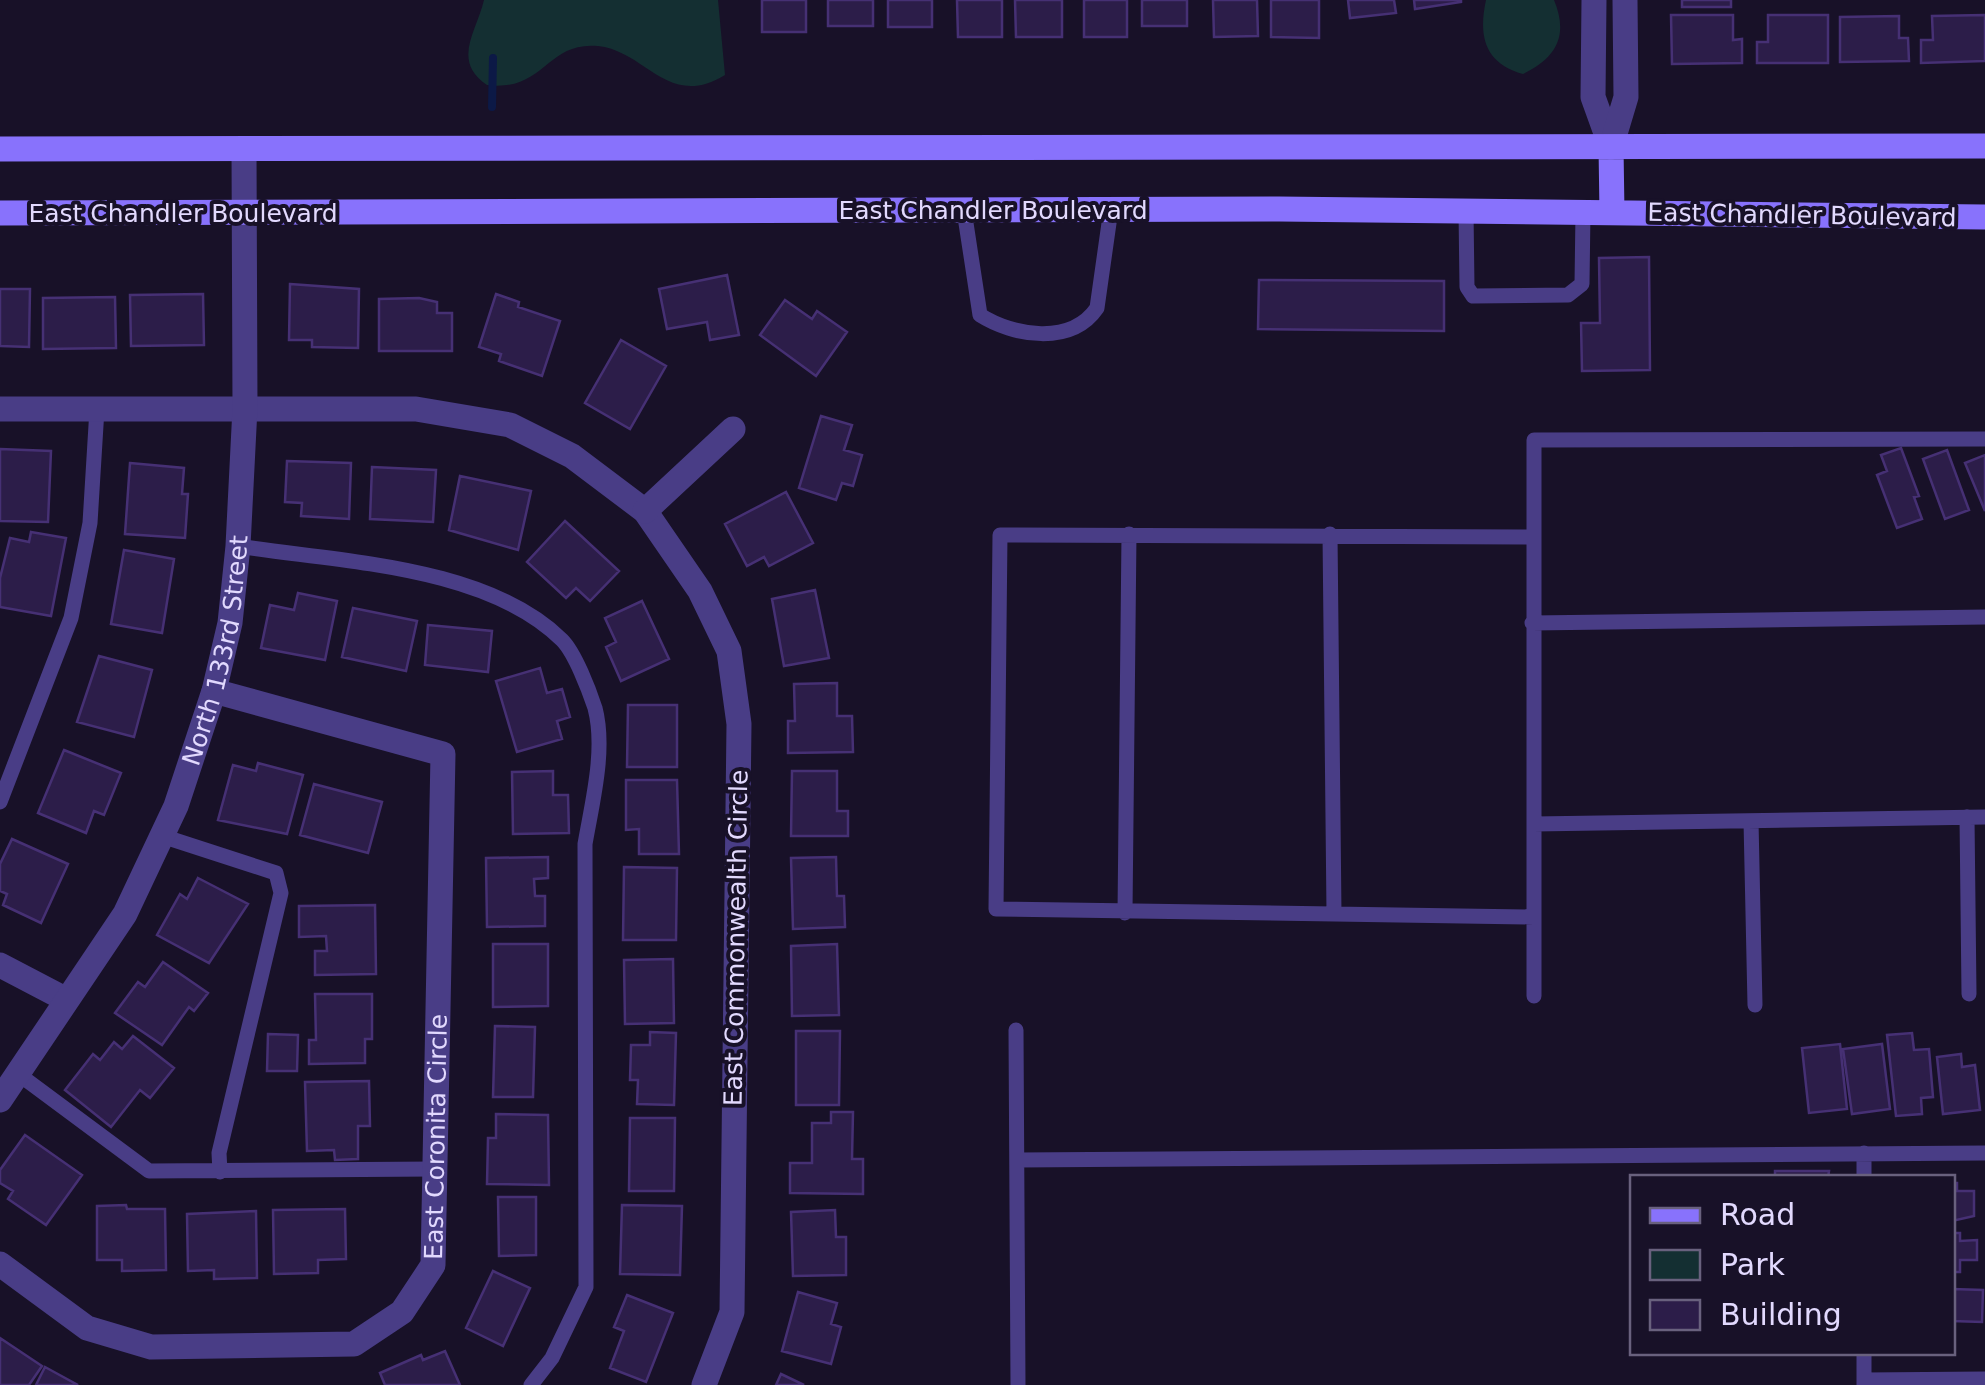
<svg xmlns="http://www.w3.org/2000/svg" width="1985" height="1385" viewBox="0 0 1985 1385" font-family="'DejaVu Sans',sans-serif">
	<rect width="100%" height="100%" fill="#181128"/>
	<path fill="#142f32" d="M484 0H718L725 75C668 110 646 51 598 46 546 41 545 92 487 85 451 61 477 31 484 0Z
		M1486 0H1554C1569 36 1556 58 1523 74 1485 63 1478 37 1486 0Z"/>
	<g fill="none" stroke-linecap="round" stroke-linejoin="round">
		<path stroke="#0c1946" stroke-width="8" d="M492 107 493 58"/>
	</g>
	<path fill="#2c1d49" stroke="#463074" stroke-width="2.5" d="M762 0H806V32H762Z
		M828 0H873V26H828Z
		M888 0H932V27H888Z
		M957 0H1002V37H958Z
		M1015 0H1062V37H1016Z
		M1084 0H1127V37H1084Z
		M1142 0H1187V26H1142Z
		M1213 0H1257L1258 36 1214 37Z
		M1271 0H1319V38L1271 37Z
		M1348 0H1394L1396 13 1350 18Z
		M1414 0H1461V2L1415 9Z
		M1682 0H1731V7H1682Z
		M1671 15H1733V40L1742 39V63L1672 64Z
		M1768 15H1828V63H1757V42H1768Z
		M1985 15V61L1921 63V40H1933L1932 16Z
		M1899 16V38H1908L1909 61 1840 62V17Z
		M1649 257 1650 370 1582 371 1581 323H1600L1599 258Z
		M727 275 739 335 710 340 707 322 667 329 659 289Z
		M1259 280 1444 281V331L1258 329Z
		M290 284 359 289 358 348 312 347V340H289Z
		M0 289H30L29 347 0 346Z
		M203 294 204 345 131 346 130 295Z
		M496 294 519 302 518 307 560 321 542 376 499 361 501 354 479 347Z
		M115 297 116 348 43 349V298Z
		M419 298 437 302V313H452V351H379V299Z
		M785 300 812 319 817 311 847 332 816 376 760 335Z
		M621 340 666 366 630 429 585 403Z
		M821 416 852 425 844 450 862 455 853 486 842 483 836 500 799 488Z
		M1901 448 1919 496 1914 497 1922 519 1897 528 1877 475 1887 471 1881 455Z
		M0 449 51 451 48 522 0 521Z
		M1947 450 1969 510 1945 519 1923 459Z
		M1985 455V511L1965 463Z
		M287 461 351 463 349 519 301 516 302 503 285 502Z
		M130 463 184 468 182 494H188L185 538 125 534Z
		M372 467 436 470 433 522 370 519Z
		M460 476 531 491 518 550 449 530Z
		M786 492 813 543 769 566 764 557 747 566 725 524Z
		M565 521 619 571 590 601 576 588 566 598 527 562Z
		M31 532 66 538 51 616 0 607V578L10 538 29 542Z
		M124 550 174 559 162 633 111 624Z
		M815 590 829 658 784 666 772 599Z
		M298 593 337 601 325 660 261 648 270 605 294 610Z
		M642 601 669 659 621 681 606 647 616 642 605 618Z
		M353 608 417 621 406 671 342 657Z
		M428 625 492 631 488 672 425 665Z
		M99 656 152 670 134 737 77 722Z
		M540 668 547 693 562 689 570 717 557 721 562 739 517 752 496 681Z
		M837 683V716H852L853 752 788 753V721H795L794 684Z
		M628 705H677V767H627Z
		M64 750 121 773 104 815 94 811 86 833 38 813Z
		M258 763 303 775 287 834 218 820 233 765 256 771Z
		M553 771V795H568L569 833 513 834 512 772Z
		M792 771H837V811H848V836H791Z
		M626 780H677L679 854H639V829L626 830Z
		M314 784 382 802 368 853 300 835Z
		M12 839 68 864 41 923 3 905 7 894 0 891V864Z
		M548 857V878L534 879 535 896H545V926L487 927 486 858Z
		M836 857 837 896H844L845 927 793 929 791 858Z
		M624 867 677 868 676 940H623Z
		M198 878 248 904 209 963 157 935 180 894 187 899Z
		M375 905 376 974 315 975V951H327L326 936 299 937V906Z
		M493 944H548V1006L493 1007Z
		M837 944 839 1015 792 1016 791 946Z
		M673 959 674 1023 625 1024 624 960Z
		M163 962 208 993 194 1011 189 1007 162 1045 115 1013 138 982 145 987Z
		M315 994H372V1039H365V1063L309 1064V1040H316Z
		M495 1026 535 1027 533 1097H493Z
		M796 1031H840L839 1105H796Z
		M650 1032 676 1033 674 1105 637 1104 638 1080H630L631 1045H650Z
		M1912 1033 1914 1050 1929 1049 1933 1097 1921 1098 1922 1114 1896 1116 1887 1035Z
		M268 1034 298 1035 297 1071H267Z
		M133 1036 174 1068 150 1098 140 1090 111 1127 65 1090 93 1054 100 1060 114 1042 122 1049Z
		M1840 1044 1847 1109 1809 1113 1802 1048Z
		M1882 1044 1890 1109 1852 1114 1843 1049Z
		M1961 1054 1962 1067 1975 1065 1980 1110 1943 1114 1937 1057Z
		M369 1081 370 1126H358V1159L335 1160 334 1150 307 1151 305 1082Z
		M831 1112H853L852 1159H863V1194L790 1193V1163H812V1123H831Z
		M496 1114 548 1115 549 1185 487 1184 488 1138H496Z
		M630 1118H675L674 1191H629Z
		M25 1135 82 1175 46 1225 8 1199 13 1191 0 1183V1170Z
		M1775 1171H1829L1828 1178H1775Z
		M1952 1183H1957V1191H1974V1216L1952 1221Z
		M498 1197H536V1255L499 1256Z
		M126 1205 127 1209H165L166 1270 122 1271V1260H97V1206Z
		M622 1205 682 1206 680 1275 620 1274Z
		M345 1209 346 1259 318 1260V1273L274 1274 273 1210Z
		M835 1210 836 1237H846V1275L793 1276 791 1212Z
		M256 1211 257 1278 214 1279V1270L188 1271 187 1214Z
		M1952 1233H1960V1241L1977 1240V1260H1960V1272H1952Z
		M493 1271 530 1288 503 1346 466 1328Z
		M1952 1289 1983 1290 1982 1322 1952 1321Z
		M798 1292 837 1303 831 1324 841 1327 831 1364 782 1351Z
		M627 1295 673 1313 646 1382 610 1368 624 1331 614 1327Z
		M0 1338 42 1366 29 1385H0Z
		M445 1351 460 1385H385L380 1373 421 1355 423 1360Z
		M45 1367 78 1385H36Z
		M781 1374 804 1385H776Z"/>
	<g fill="none" stroke-linecap="round" stroke-linejoin="round">
		<path stroke="#493d86" stroke-width="15" d="M964 210 980 315C1013 336 1071 346 1097 308L1111 209
			M1466 211 1467 287 1473 296 1568 295 1582 284 1583 212
			M1330 534 1334 913
			M1534 537 1000 535 996 909 1534 917
			M238 546C339 562 486 565 562 640 575 653 589 690 595 708 606 750 592 803 585 844L586 1287 552 1358 531 1385
			M1532 623 1985 617
			M0 802 71 618 90 523 97 409
			M1967 817 1969 994
			M1751 821 1755 1005
			M1534 824 1985 817
			M162 836 276 873 281 893 219 1153 220 1172
			M1125 913 1129 534
			M1534 996V440L1985 439
			M1016 1030 1018 1385
			M17 1073 149 1171 435 1169
			M1864 1153V1178
			M1018 1160 1985 1153
			M1864 1352V1385
			M1864 1380 1985 1379"/>
		<g stroke="#493d86" stroke-width="25">
			<path d="M1594 0 1593 97 1611 147"/>
			<path d="M1611 147 1626 97 1625 0"/>
			<path d="M0 409H416L510 425 572 456 645 511 700 591 729 651 739 724 732 1312 704 1385"/>
			<path d="M645 511 733 429"/>
			<path d="M0 965 65 999"/>
			<path id="s1" d="M0 1100 125 914 176 806 214 691 230 623 238 546 245 408 244 149"/>
			<path id="s2" d="M0 1264 87 1328 151 1347 354 1344 402 1312 433 1265 443 754 214 691"/>
		</g>
		<path stroke="#8872fc" stroke-width="25" d="M1611 147 1612 213
			M0 149 1985 146
			M0 213 1279 209 1985 217"/>
	</g>
	<g text-anchor="middle" dominant-baseline="central" stroke-width="8" stroke-linejoin="round" paint-order="stroke">
		<g font-size="25" fill="#e2d9fe" stroke="#181128">
			<text x="993" y="210">East Chandler Boulevard</text>
			<text x="183" y="213">East Chandler Boulevard</text>
			<text transform="translate(1802 215) rotate(1)">East Chandler Boulevard</text>
			<text stroke="none"><textPath href="#s1" startOffset="505">North 133rd Street</textPath></text>
			<text transform="translate(736 938) rotate(-89)">East Commonwealth Circle</text>
			<text stroke="none"><textPath href="#s2" startOffset="620">East Coronita Circle</textPath></text>
		</g>
	</g>
	<rect x="1630" y="1175" width="325" height="180" fill="#181128" stroke="#69617e" stroke-width="2.5"/>
	<rect x="1650" y="1208" width="50" height="15" fill="#8872fc" stroke="#69617e" stroke-width="2.5"/>
	<text x="1720" y="1225" font-size="30" fill="#e2d9fe">Road</text>
	<rect x="1650" y="1250" width="50" height="30" fill="#142f32" stroke="#69617e" stroke-width="2.5"/>
	<text x="1720" y="1275" font-size="30" fill="#e2d9fe">Park</text>
	<rect x="1650" y="1300" width="50" height="30" fill="#2c1d49" stroke="#69617e" stroke-width="2.5"/>
	<text x="1720" y="1325" font-size="30" fill="#e2d9fe">Building</text>
</svg>
